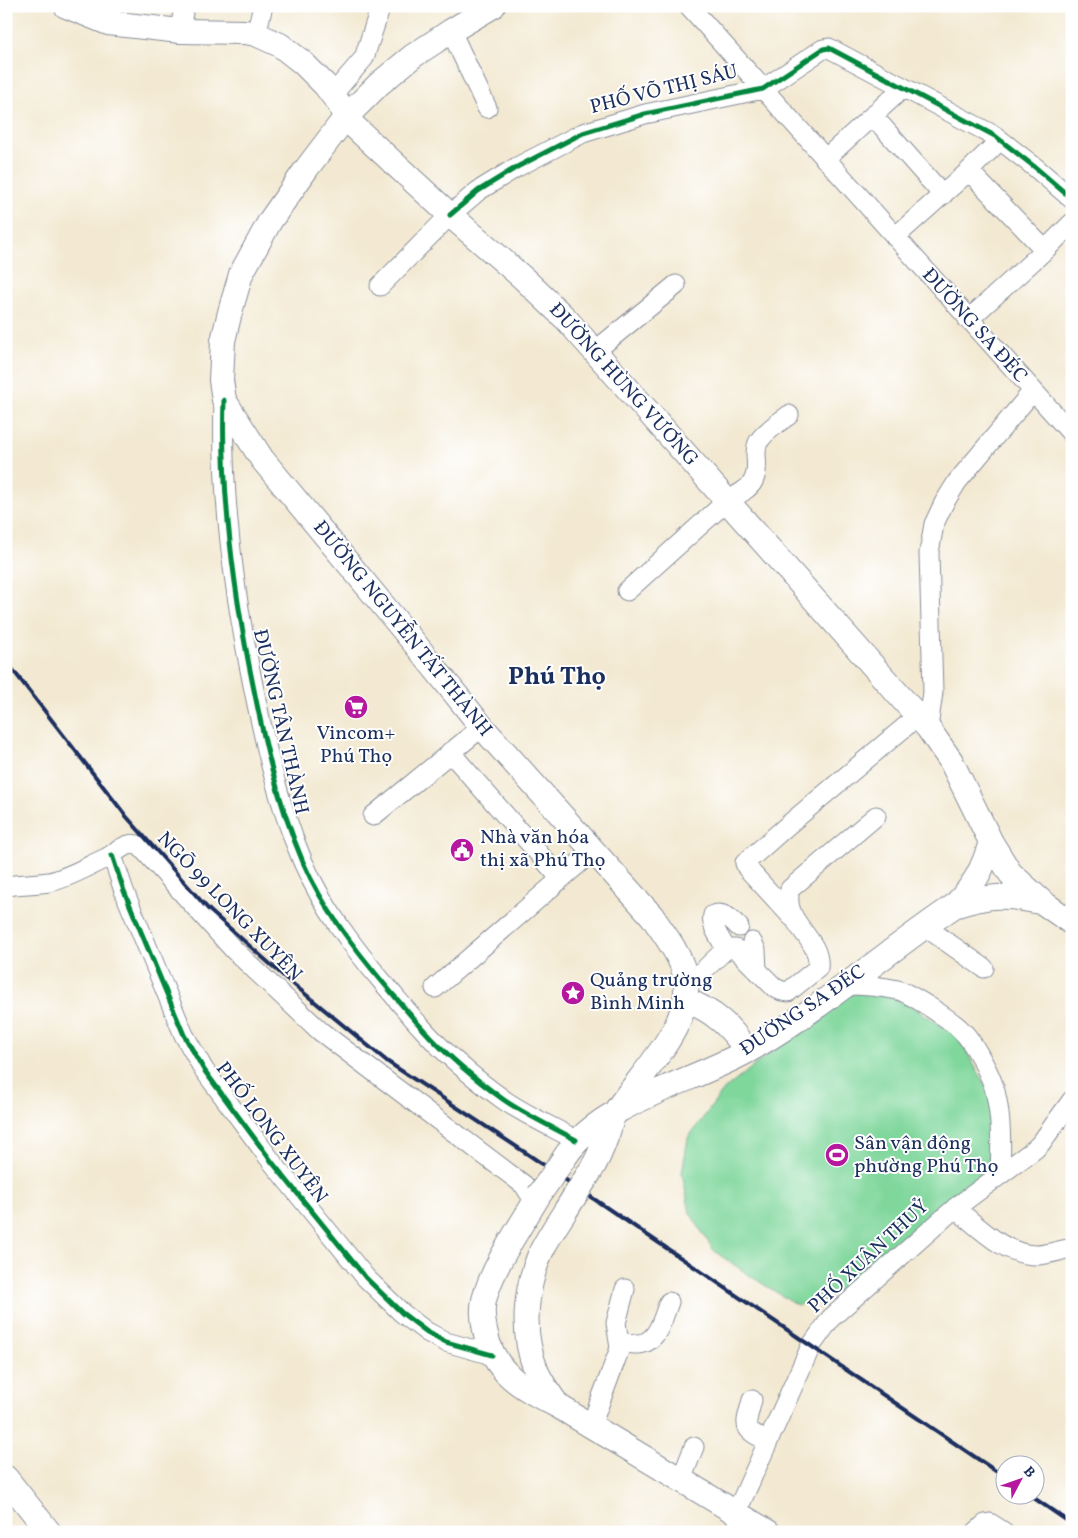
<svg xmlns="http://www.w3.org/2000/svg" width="1078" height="1538" viewBox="0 0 1078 1538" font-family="Vollkorn,serif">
	<rect width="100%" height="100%" fill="#fff"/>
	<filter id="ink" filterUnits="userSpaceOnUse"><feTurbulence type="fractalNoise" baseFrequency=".02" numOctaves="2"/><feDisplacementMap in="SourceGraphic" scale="10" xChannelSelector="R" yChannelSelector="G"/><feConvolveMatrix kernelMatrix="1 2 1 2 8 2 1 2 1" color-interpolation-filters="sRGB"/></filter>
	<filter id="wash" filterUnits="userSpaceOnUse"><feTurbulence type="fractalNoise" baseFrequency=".0096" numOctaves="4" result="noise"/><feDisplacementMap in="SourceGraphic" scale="20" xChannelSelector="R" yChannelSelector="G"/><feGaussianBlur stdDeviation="1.12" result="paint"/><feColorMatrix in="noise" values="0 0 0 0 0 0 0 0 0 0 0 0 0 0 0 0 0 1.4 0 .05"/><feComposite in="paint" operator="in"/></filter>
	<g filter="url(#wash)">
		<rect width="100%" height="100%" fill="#f3e9d2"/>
		<path fill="#80d79c" stroke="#4e837d" d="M870 991 905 1002 958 1036 990 1094 994 1141 986 1169 933 1217 888 1255 824 1301 797 1305 755 1279 714 1251 690 1213 682 1173 688 1138 723 1091 788 1038 841 996Z"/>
	</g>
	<g filter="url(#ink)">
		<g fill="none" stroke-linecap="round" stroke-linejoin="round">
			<g stroke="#878c98" stroke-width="21">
				<path id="minor" d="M689 6 1072 434
					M108 23 111 6
					M180 31 184 6
					M451 31 487 108
					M256 34 263 6
					M333 94 364 58 381 6
					M873 116 943 195
					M825 159 903 88
					M969 171 1045 250
					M895 237 969 171 1000 140
					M380 286 450 215 478 191 517 167 583 133 645 114 763 89 823 49 829 48 995 136 1036 168 1072 199
					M968 320 1045 250 1072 223
					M595 351 676 285
					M224 400C221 489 232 578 249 665 262 731 276 799 303 862 323 908 353 947 385 985 397 999 409 1014 422 1028 446 1055 475 1079 504 1100 524 1114 554 1128 576 1140
					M627 591 727 501C750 488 759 484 756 456 756 451 756 445 759 441 766 430 780 422 789 415
					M928 728 933 692 929 553 934 524 944 503 957 482 1032 392
					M450 752 561 879
					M373 816 482 727
					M112 855 124 891 184 1035 204 1070 272 1162 366 1278 402 1313 427 1332 446 1342 492 1355
					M6 886C20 884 35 884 49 882 69 878 88 866 106 858 118 852 127 840 140 846L233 949 320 1031 524 1185 535 1202
					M792 917 747 868 745 863 788 825 918 716
					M924 926 984 968
					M752 942 756 950 757 970
					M726 949C721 939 710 926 713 915 724 911 732 920 739 927
					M845 985C862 985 880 986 898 990 911 994 953 1021 962 1031 973 1041 992 1077 995 1091 1002 1119 1001 1147 1000 1175
					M687 986 726 949H736L775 988 782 991 788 992 818 968C822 937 781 924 790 889L876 816
					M435 988 593 851
					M955 1208C979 1227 1005 1256 1038 1255 1049 1254 1061 1250 1072 1248
					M620 1342C626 1343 631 1344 637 1344 658 1344 663 1317 669 1302
					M752 1400C745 1428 741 1428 768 1441
					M591 1426 620 1348 616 1323 625 1289
					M681 1480 694 1447
					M736 1513 811 1346 831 1318 955 1208 1035 1149 1041 1143 1072 1100
					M976 1532 985 1524 990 1523 1004 1532"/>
			</g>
			<g stroke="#878c98" stroke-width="26">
				<path id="major" d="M66 6 108 23 180 31 245 32 256 34 280 45 303 63 325 85 340 105 345 118 450 215 523 278 566 319 928 728 951 761 991 842 1010 873 1042 902 1072 923
					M493 6 451 31 413 56 379 84 345 118 307 168 270 221 241 274 230 312 223 341 221 380 224 400 262 459 416 645 482 727 652 916C663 933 676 948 683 968 701 1019 641 1072 616 1111 612 1117 610 1125 608 1132 603 1146 599 1158 591 1170
					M954 906C974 886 983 869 991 842
					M686 1000C715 1012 730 1026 747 1051
					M567 1154C604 1101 697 1081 753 1048 823 1007 886 952 954 906 989 895 1004 894 1040 902
					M539 1195C521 1226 493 1265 484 1300 482 1309 483 1321 485 1330 492 1372 523 1389 558 1406L768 1532
					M558 1406C551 1395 541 1383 536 1370 521 1333 525 1290 540 1254 547 1239 557 1224 566 1210
					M6 1478 49 1532"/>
			</g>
			<use href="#minor" stroke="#fff" stroke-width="19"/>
			<use href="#major" stroke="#fff" stroke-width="24"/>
			<path stroke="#1b2f5e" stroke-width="4" d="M6 661 126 816 208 909 287 979 388 1062 529 1155 1006 1478
				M1031 1496 1072 1524"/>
			<g stroke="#878c98" stroke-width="26" stroke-linecap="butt">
				<path id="major-bridge" d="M539 1195 567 1154
					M566 1210 591 1170"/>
			</g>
			<use href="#major-bridge" stroke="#fff" stroke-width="24"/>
			<g stroke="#fff" stroke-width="8">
				<path id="cycleway" d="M450 215 478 191 517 167 583 133 645 114 763 89 823 49 829 48 995 136 1036 168 1072 199
					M224 400C221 489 232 578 249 665 262 731 276 799 303 862 323 908 353 947 385 985 397 999 409 1014 422 1028 446 1055 475 1079 504 1100 524 1114 554 1128 576 1140
					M112 855 124 891 184 1035 204 1070 272 1162 366 1278 402 1313 427 1332 446 1342 492 1355"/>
			</g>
			<use href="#cycleway" stroke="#00873e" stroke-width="5"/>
		</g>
	</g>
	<defs>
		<g id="supermarket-disc" transform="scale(1.25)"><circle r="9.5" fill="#b5179e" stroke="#fff"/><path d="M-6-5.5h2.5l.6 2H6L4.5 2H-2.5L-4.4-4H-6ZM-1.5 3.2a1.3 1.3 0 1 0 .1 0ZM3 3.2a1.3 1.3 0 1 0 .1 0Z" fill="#fff"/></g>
		<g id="civic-disc" transform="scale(1.25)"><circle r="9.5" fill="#b5179e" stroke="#fff"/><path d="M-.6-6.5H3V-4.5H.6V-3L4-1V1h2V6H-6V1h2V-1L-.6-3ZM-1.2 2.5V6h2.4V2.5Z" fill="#fff"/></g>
		<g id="sight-disc" transform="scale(1.25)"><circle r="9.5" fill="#b5179e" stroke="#fff"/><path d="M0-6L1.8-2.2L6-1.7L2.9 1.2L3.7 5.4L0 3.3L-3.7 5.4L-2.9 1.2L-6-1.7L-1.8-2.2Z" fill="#fff"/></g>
		<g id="stadium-disc" transform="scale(1.25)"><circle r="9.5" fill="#b5179e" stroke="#fff"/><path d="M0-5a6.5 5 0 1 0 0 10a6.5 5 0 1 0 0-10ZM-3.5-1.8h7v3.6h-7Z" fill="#fff"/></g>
	</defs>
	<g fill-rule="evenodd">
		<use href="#supermarket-disc" x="356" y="707"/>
		<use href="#civic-disc" x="462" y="850"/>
		<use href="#sight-disc" x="573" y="993"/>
		<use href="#stadium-disc" x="837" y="1155"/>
	</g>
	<g text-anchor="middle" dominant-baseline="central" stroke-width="4" stroke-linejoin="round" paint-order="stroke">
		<g font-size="20" fill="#1b2f5e" stroke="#fff">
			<text transform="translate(664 90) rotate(-14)">PHỐ VÕ THỊ SÁU</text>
			<text transform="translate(974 326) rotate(48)">ĐƯỜNG SA ĐÉC</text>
			<text transform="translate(623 385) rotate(48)">ĐƯỜNG HÙNG VƯƠNG</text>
			<text transform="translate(402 629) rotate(51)">ĐƯỜNG NGUYỄN TẤT THÀNH</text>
			<text transform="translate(280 722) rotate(77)">ĐƯỜNG TÂN THÀNH</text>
			<text transform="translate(229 907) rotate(46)">NGÕ 99 LONG XUYÊN</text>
			<text transform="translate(803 1011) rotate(-34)">ĐƯỜNG SA ĐÉC</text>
			<text transform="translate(271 1133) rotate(53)">PHỐ LONG XUYÊN</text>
			<text transform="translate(869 1257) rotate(-43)">PHỐ XUÂN THUỶ</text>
		</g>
		<g font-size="20" fill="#1b2f5e" stroke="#fff" text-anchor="start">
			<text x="356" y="734" text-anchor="middle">Vincom+<tspan x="356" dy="23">Phú Thọ</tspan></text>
			<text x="480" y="838">Nhà văn hóa<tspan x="480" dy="23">thị xã Phú Thọ</tspan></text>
			<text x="590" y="981">Quảng trường<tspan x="590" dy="23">Bình Minh</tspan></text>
			<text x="854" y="1144">Sân vận động<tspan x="854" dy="23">phường Phú Thọ</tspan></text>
		</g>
		<g font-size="25" font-weight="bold" fill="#1b2f5e" stroke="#fff">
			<text x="557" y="677">Phú Thọ</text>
		</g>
	</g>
	<rect width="1078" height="1538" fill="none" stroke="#fff" stroke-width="25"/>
	<g transform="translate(1020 1480) rotate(49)"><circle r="24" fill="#ffffff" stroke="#a4acbf"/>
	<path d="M0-4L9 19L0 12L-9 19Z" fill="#b5179e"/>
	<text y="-8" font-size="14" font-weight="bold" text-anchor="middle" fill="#1b2f5e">B</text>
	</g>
</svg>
